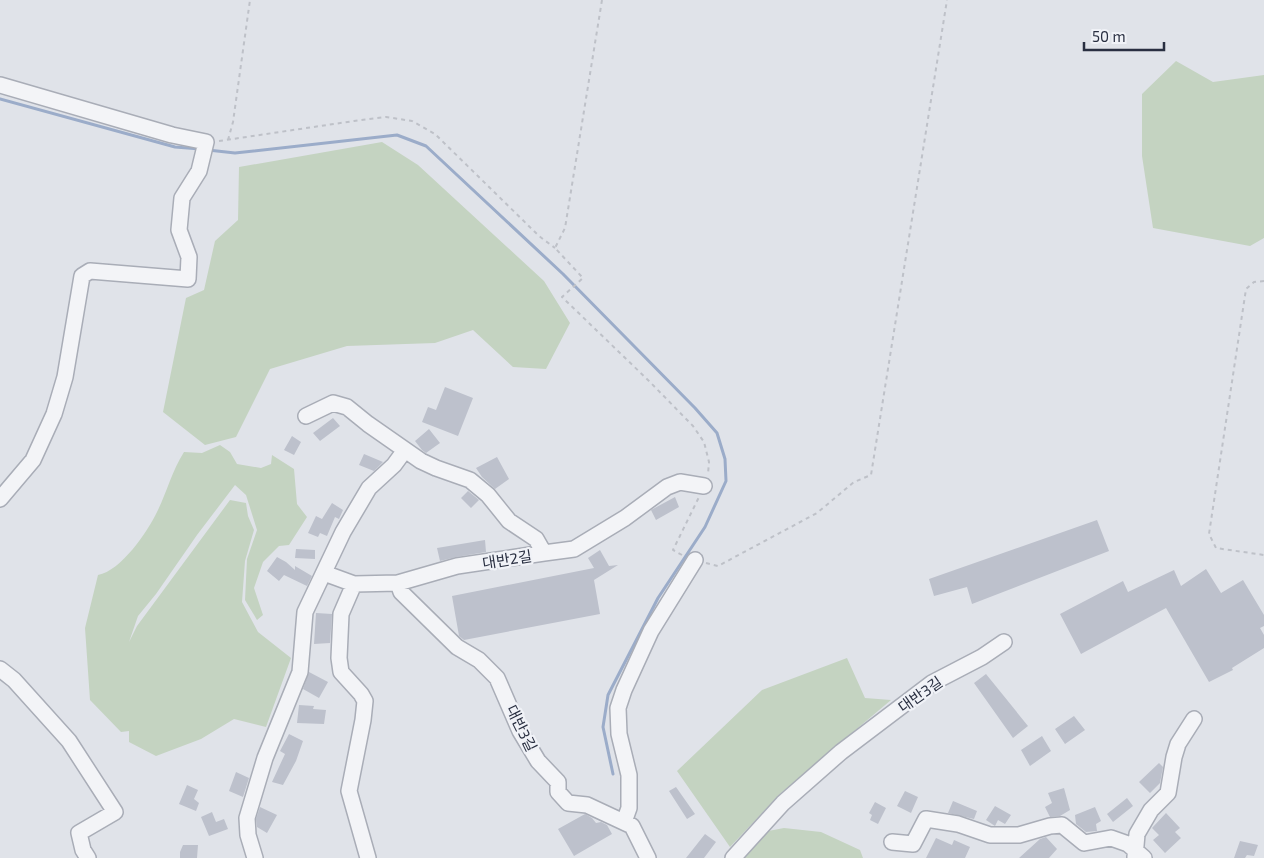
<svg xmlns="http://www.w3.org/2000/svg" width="1264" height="858" viewBox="0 0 1264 858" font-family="'Exo 2','Noto Sans KR',sans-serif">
	<rect width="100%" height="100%" fill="#e0e3e9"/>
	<path fill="#c4d3c1" d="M1176 61 1213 82 1264 75V238L1250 246 1153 228 1142 156V94Z
		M382 142 418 165 544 281 570 323 546 369 513 367 473 330 435 343 347 346 270 369 236 437 205 445 163 412 186 298 204 290 215 241 238 220 239 167Z
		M220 445 230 452 237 464 261 468 271 464 272 455 294 469 297 504 307 517 289 545 279 546 263 562 254 588 263 615 257 620 245 600 247 559 257 530 246 495 235 485 197 535 156 594 138 616 129 642 137 626 230 500 246 503 248 516 254 530 245 561 242 602 258 632 291 658 266 727 234 719 201 739 156 756 129 742V731L121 732 90 700 85 628 98 575C121 571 148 531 157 512 167 492 172 471 184 452L202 453Z
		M847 658 865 698 891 700 781 793 730 847 677 771 762 690Z
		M784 828 821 832 860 850 863 858H742L763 832Z"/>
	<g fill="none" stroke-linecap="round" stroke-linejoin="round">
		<path stroke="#9bacc9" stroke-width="3" d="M0 99 175 147 200 149
			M208 150 235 153 397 135 426 146 563 274 695 408 717 433 725 459 726 481 705 527 658 598 608 695 603 727 613 774"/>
	</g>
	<path fill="#bdc1cc" d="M445 387 473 398 458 436 422 422 428 407 436 410Z
		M333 418 340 426 320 441 313 433Z
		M429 429 440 443 426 453 422 450 415 441Z
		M292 436 301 442 294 455 284 450Z
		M364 454 383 462 374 471 359 465Z
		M497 457 509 479 495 489 482 477 476 468Z
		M468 491 479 500 471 508 461 498Z
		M675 497 679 507 656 520 651 510Z
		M332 503 343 510 339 519 335 517 327 536 320 533 318 537 308 533 316 516 322 519Z
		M1097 520 1109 551 972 604 967 587 934 596 929 579Z
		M485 540 486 552 456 557 440 561 437 548Z
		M296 549 315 550V559L295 558Z
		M600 550 609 566 618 565 594 580 600 614 464 640 459 636 452 596 594 568 588 558Z
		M277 557 286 562 295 570V566L312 576 307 586 284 575 279 581 267 571Z
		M1206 569 1221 593 1243 580 1264 615V626L1260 628 1264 635V648L1232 668 1233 670 1209 682 1166 608 1081 654 1060 614 1123 581 1128 592 1174 570 1181 586Z
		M316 613 332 614 330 643 314 644Z
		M309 672 328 682 319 698 303 689Z
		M986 674 1028 726 1013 738 974 683Z
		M299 705 314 706 313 709 326 710 324 724 297 723Z
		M1074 716 1085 730 1065 744 1055 729Z
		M289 734 303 741 296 761 283 785 272 782 285 754 280 751Z
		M1042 736 1051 751 1030 766 1021 750Z
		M1159 763 1163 767 1160 783 1150 793 1139 782Z
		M236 772 249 778 243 797 229 791Z
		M187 785 198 790 194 799 199 803 196 811 179 804Z
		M676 787 695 814 687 819 669 791Z
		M1064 788 1070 810 1060 816 1050 817 1045 807 1052 803 1048 793Z
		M905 791 918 797 911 813 897 806Z
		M1127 798 1133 806 1113 822 1107 814Z
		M953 801 977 811 974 819 948 813Z
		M875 802 886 808 878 824 870 820 872 815 869 813Z
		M995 806 1011 815 1005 824 998 820 995 826 986 820Z
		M260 807 277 815 267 833 257 827 256 819Z
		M1095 807 1101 821 1096 824 1097 831 1086 832 1076 824 1075 815Z
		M212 812 216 822 224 819 228 829 209 836 201 817Z
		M1166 813 1180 828 1175 832 1181 838 1165 853 1153 840 1159 835 1152 828Z
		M585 814 592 818 596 823 601 822 607 825 612 834 574 856 558 829Z
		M705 834 716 842 704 858H686Z
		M1046 837 1057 849 1049 858H1019L1040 839Z
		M936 838 952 845 954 840 970 847 965 858H926Z
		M1240 841 1258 845 1254 856 1247 855 1245 858H1234Z
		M183 845H198L197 858H180V852Z"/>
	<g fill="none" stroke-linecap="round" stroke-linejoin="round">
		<g stroke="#a9adb7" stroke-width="18">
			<path id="minor" d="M0 85 172 135 206 142 199 171 182 198 179 230 189 257 188 279 90 271 82 276 65 377 54 414 33 460 0 499
				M306 416 333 403 347 407 368 424 421 461 436 468 470 480 488 495 509 521 536 539 544 553 457 566 398 583 354 584 324 573
				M544 553 574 549 625 518 667 487 680 482 704 486
				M398 583 401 592 457 647 479 660 497 678 520 731 538 761 558 782V792L568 803 587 805 632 826 648 858
				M354 584 341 614 339 658 341 672 361 694 365 701 363 720 349 791 368 858
				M0 669 14 680 69 741 115 812 79 833 83 850 88 858
				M624 822 629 808V775L619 734 618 708 624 690 651 631 695 560
				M892 842 913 844 926 819 958 824 990 835H1019L1050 826 1062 825 1084 843 1111 838 1128 844 1144 858
				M1135 857 1137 834 1151 810 1168 793 1174 757 1178 744 1194 719
				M255 858 248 835 247 818 265 758 300 672 305 612 343 532 369 488 394 465 405 450
				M733 858 783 803 841 752 932 683 982 657 1004 642"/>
		</g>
		<path stroke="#bec1c8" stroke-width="2" stroke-dasharray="4 4" stroke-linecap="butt" d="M602 0 565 228 555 248 583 278 562 297 649 381 693 426 704 442 709 462 708 474
			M228 140 233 122 250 0
			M219 141 354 121 386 117 412 121 435 134 539 236 555 248
			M1264 281 1254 282 1246 289 1209 534 1216 548 1264 555
			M682 555 673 550 699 497
			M706 563 718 566 817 513 854 482 871 475 947 0"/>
		<use href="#minor" stroke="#f3f4f7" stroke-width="15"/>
	</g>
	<g text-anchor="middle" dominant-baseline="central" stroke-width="4.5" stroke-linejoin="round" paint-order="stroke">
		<g font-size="15" fill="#292f41" stroke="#f0f2f7">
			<text transform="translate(507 559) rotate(-9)">대반2길</text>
			<text transform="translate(920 694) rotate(-35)">대반3길</text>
			<text transform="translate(522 728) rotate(64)">대반3길</text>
		</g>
	</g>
	<path d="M1084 42v8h80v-8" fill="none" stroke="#292f41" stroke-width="2.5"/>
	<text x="1092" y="42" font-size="15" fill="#292f41" stroke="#f0f2f7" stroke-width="4" paint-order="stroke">50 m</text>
</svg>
